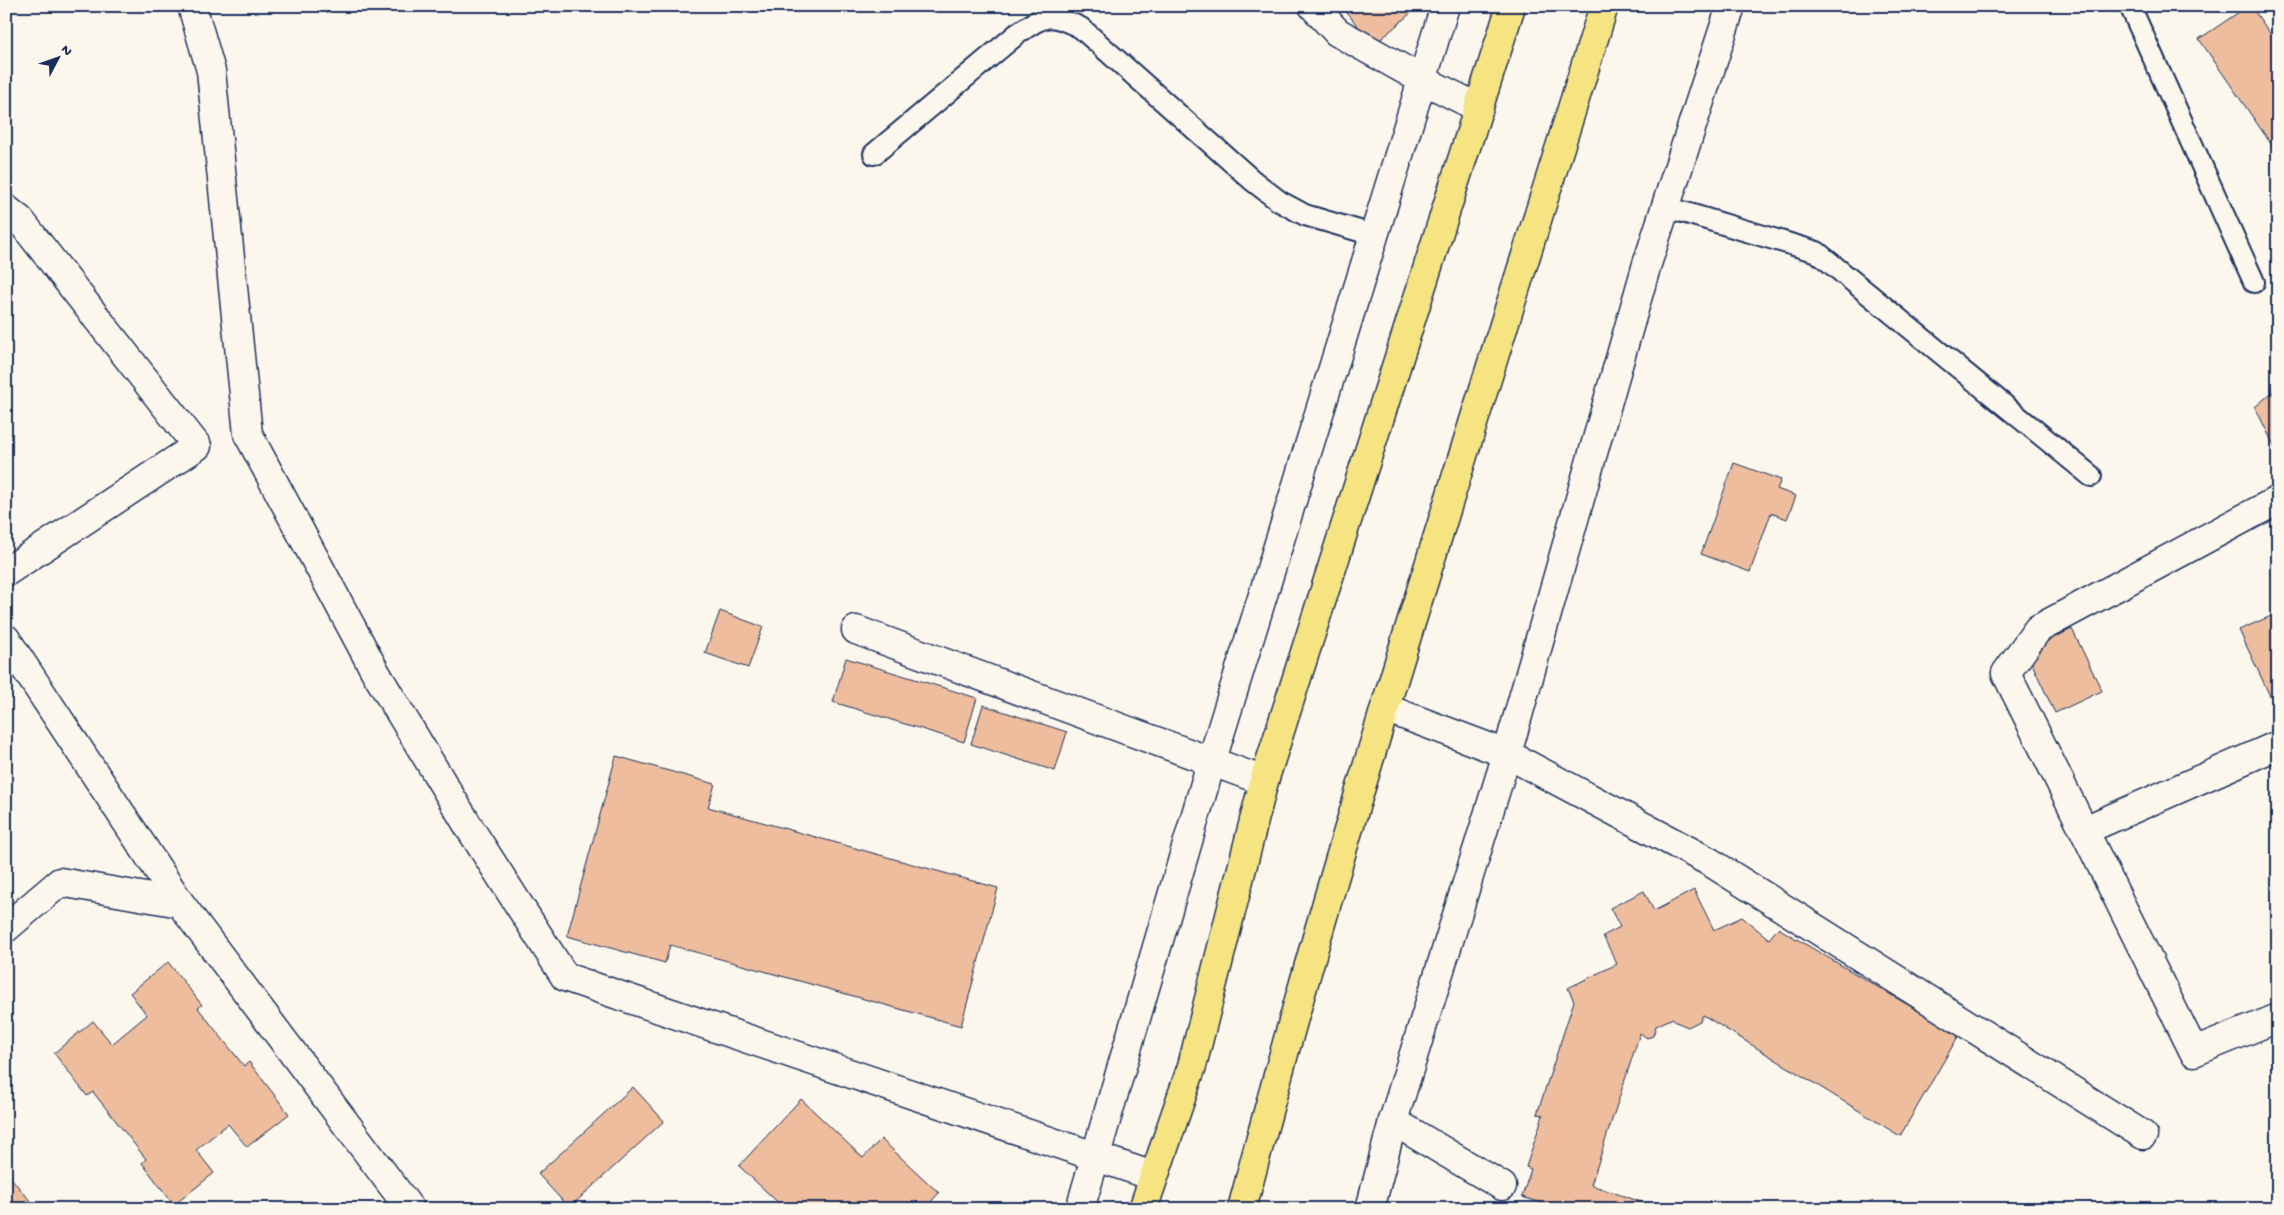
<svg xmlns="http://www.w3.org/2000/svg" width="2284" height="1215" viewBox="0 0 2284 1215" font-family="'Gochi Hand',sans-serif">
	<rect width="100%" height="100%" fill="#fbf7ec"/>
	<filter id="ink" filterUnits="userSpaceOnUse"><feTurbulence type="fractalNoise" baseFrequency=".02" numOctaves="2"/><feDisplacementMap in="SourceGraphic" scale="10" xChannelSelector="R" yChannelSelector="G"/><feConvolveMatrix kernelMatrix="1 2 1 2 8 2 1 2 1" color-interpolation-filters="sRGB"/></filter>
	<g filter="url(#ink)">
		<path fill="#edbd9d" stroke="#1b2f5e" d="M1341 6H1419L1374 45Z
			M2248 6H2251L2278 45V154L2199 39Z
			M2278 387V454L2255 407Z
			M1734 463 1781 480 1777 489 1796 496 1787 519 1771 513 1750 572 1701 554Z
			M720 611 763 627 748 668 705 653Z
			M2278 613V693L2270 696 2239 630Z
			M2072 629 2102 691 2055 713 2026 651Z
			M846 658 977 698 964 742 833 702Z
			M983 705 1067 732 1055 771 971 744Z
			M616 756 715 784 708 807 998 888 961 1026 670 945 665 963 567 936Z
			M1694 890 1714 930 1742 917 1769 939 1778 928 1959 1035 1900 1136 1703 1015 1700 1021 1688 1027 1676 1022 1673 1018 1656 1026 1653 1036 1647 1038 1640 1033 1591 1185 1662 1209H1545L1547 1205 1522 1197 1531 1169 1526 1167 1543 1115 1537 1114 1574 1001 1568 988 1617 964 1603 936 1620 927 1610 908 1644 891 1654 911Z
			M168 962 202 1005 198 1008 244 1066 249 1062 289 1114 247 1147 228 1124 196 1150 214 1173 174 1205 142 1163 146 1159 93 1092 87 1096 54 1053 93 1021 112 1044 147 1015 130 993Z
			M633 1087 664 1121 569 1208 538 1174Z
			M801 1099 863 1158 881 1139 939 1193 924 1209H785L739 1166Z
			M6 1172 37 1209H6Z"/>
		<g fill="none" stroke-linecap="round" stroke-linejoin="round">
			<g stroke="#1b2f5e" stroke-width="24">
				<path id="service" d="M2130 6 2254 282
					M874 154 1017 34C1046 14 1049 12 1081 28L1252 180 1279 201 1305 215 1373 235
					M1666 207 1817 252 2091 476"/>
			</g>
			<g stroke="#1b2f5e" stroke-width="31">
				<path id="minor" d="M192 6 211 71 248 434 376 673 469 827 565 977 1153 1176
					M1313 6 1337 32 1421 79 1479 108
					M6 209 20 220 197 446 6 572
					M2278 500 2038 629 2006 673 2194 1052 2278 1018
					M856 630 1264 781
					M6 639 180 903 410 1209
					M1385 708 1507 754 1710 862 2143 1135
					M2085 830 2278 745
					M6 928 60 882 180 903
					M1393 1121 1502 1186"/>
			</g>
			<g stroke="#1b2f5e" stroke-width="31">
				<path id="tertiary" d="M1080 1209 1211 763 1445 6
					M1370 1209 1393 1121 1507 754 1647 264 1731 6"/>
			</g>
			<g stroke="#1b2f5e" stroke-width="31">
				<path id="primary" d="M1143 1209 1192 1066 1264 781 1511 6
					M1242 1209C1348 804 1480 406 1604 6"/>
			</g>
			<use href="#service" stroke="#fbf7ec" stroke-width="20"/>
			<use href="#minor" stroke="#fbf7ec" stroke-width="28"/>
			<use href="#tertiary" stroke="#fbf7ec" stroke-width="28"/>
			<use href="#primary" stroke="#f6e381" stroke-width="28"/>
		</g>
	</g>
	<rect width="2284" height="1215" fill="none" stroke="#fbf7ec" stroke-width="25"/>
	<rect x="12" y="12" width="2259" height="1190" fill="none" stroke="#1b2f5e" stroke-width="2" filter="url(#ink)"/>
	<g transform="translate(58 58) rotate(49)" stroke="#fbf7ec" stroke-width="4" paint-order="stroke">
	<path d="M0-4L9 19L0 12L-9 19Z" fill="#1b2f5e"/>
	<text y="-8" font-size="14" font-weight="bold" text-anchor="middle" fill="#1b2f5e">N</text>
	</g>
</svg>
